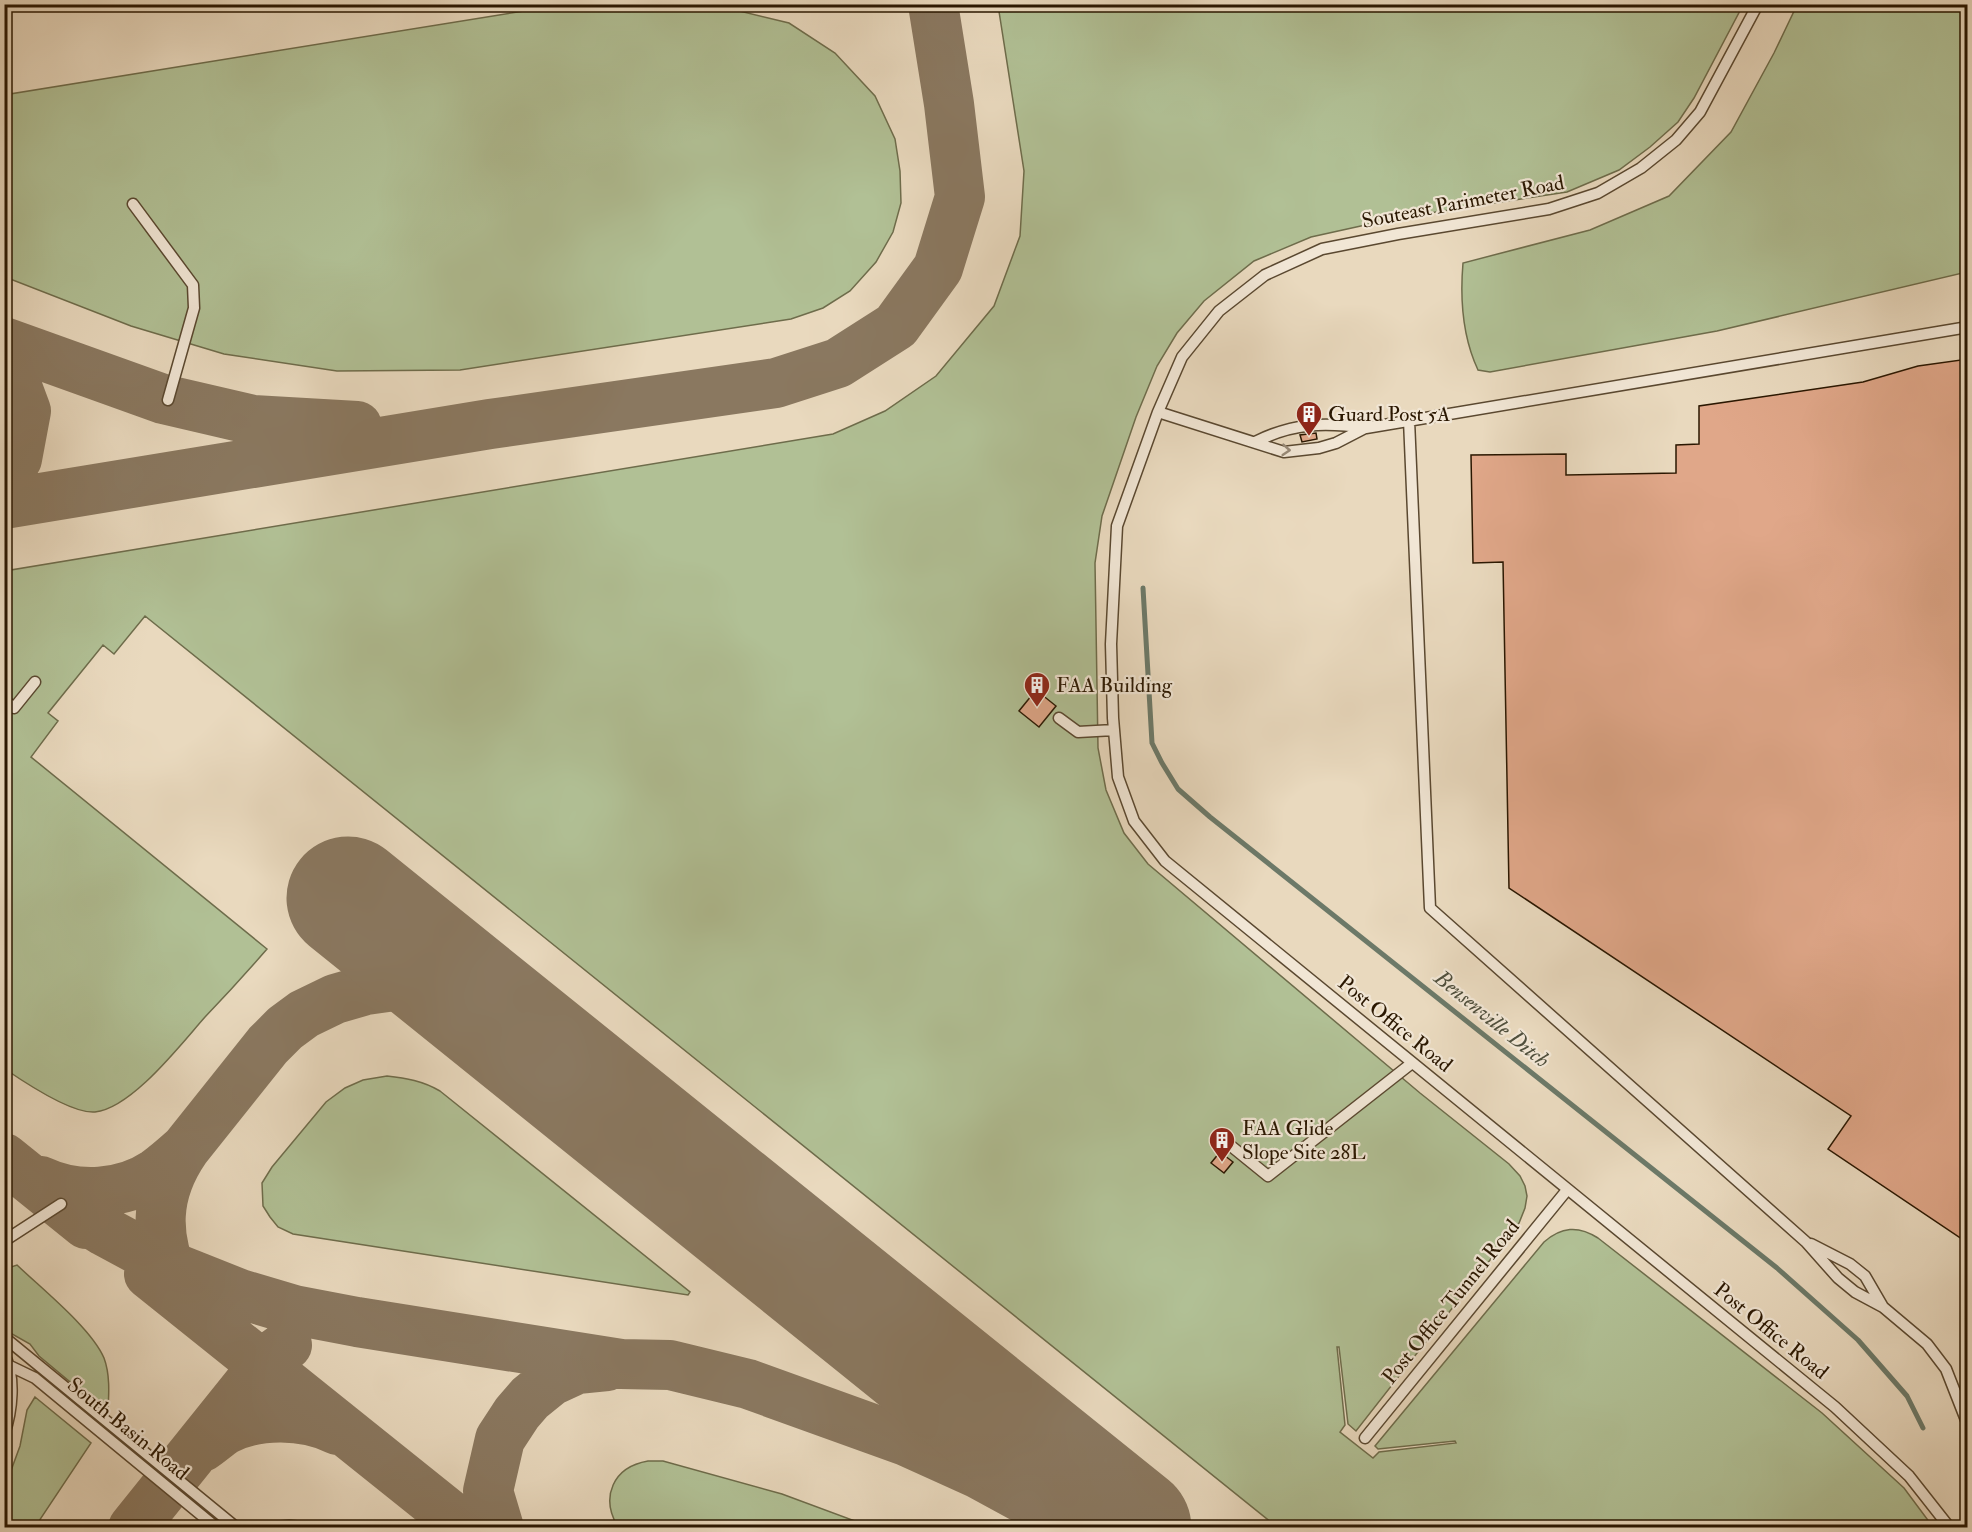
<svg xmlns="http://www.w3.org/2000/svg" width="1972" height="1532" viewBox="0 0 1972 1532" font-family="'IM FELL Double Pica',serif">
	<rect width="100%" height="100%" fill="#e9d9be"/>
	<filter id="stains"><feTurbulence type="fractalNoise" baseFrequency=".00333" numOctaves="4"/><feColorMatrix values="0 0 0 0 .2 0 0 0 0 .09 0 0 0 0 .02 0 0 0 .5 -.17"/></filter>
	<radialGradient id="worn" r=".72"><stop offset=".6" stop-color="#630" stop-opacity="0"/><stop offset="1" stop-color="#630" stop-opacity=".3"/></radialGradient>
	<path fill="#b1c095" stroke="#6e6c4b" stroke-width="1.5" d="M561 5H715L789 23 835 53 875 96 895 139 900 171 901 203 893 232 876 262 850 291 823 308 791 319 460 370 337 371 224 354 131 326 5 277 4 95Z
		M998 5H1743L1694 98 1678 122 1650 147 1619 170 1567 192 1397 218 1311 237 1254 261 1204 301 1177 333 1157 366 1136 417 1102 516 1095 563 1098 748 1106 790 1124 833 1148 864 1420 1093 1509 1164 1520 1176 1525 1186 1527 1196 1525 1208 1519 1223 1356 1431 1348 1424 1339 1347H1337L1345 1425 1340 1432 1373 1458 1379 1452 1456 1443 1455 1441 1378 1449 1375 1446 1544 1242C1561 1227 1578 1225 1598 1238L1822 1413 1904 1488 1933 1527H1277L145 616 114 654 103 645 48 713 58 721 31 757 267 949C247 972 226 995 205 1017 181 1044 132 1108 95 1112 71 1114 24 1082 5 1069V571L833 434 885 411 936 376 994 306 1020 236 1024 171Z
		M1797 5H1967V272L1717 331 1490 372 1478 370C1463 338 1460 298 1463 263L1590 230 1669 196 1731 132 1774 53Z
		M387 1076C406 1078 423 1081 440 1091L690 1292 688 1295 293 1234 278 1227 270 1217 263 1206 262 1183 272 1167 326 1102 345 1088 363 1080Z
		M17 1265C42 1289 91 1328 104 1358 110 1374 109 1393 108 1409L99 1406 39 1356 30 1344 5 1330V1269Z
		M35 1397 91 1443 35 1527H5V1487L20 1446 27 1410Z
		M648 1461H663L782 1494 871 1527H618C600 1497 613 1467 648 1461Z
		M289 1520 310 1522 327 1527H254L268 1522Z"/>
	<g fill="none" stroke-linecap="round" stroke-linejoin="round">
		<path stroke="#6c7968" stroke-width="5" d="M1143 588 1152 743 1162 763 1178 789 1210 817 1777 1268 1858 1340 1907 1396 1923 1428"/>
		<path stroke="#8a7860" stroke-width="50" d="M4 342 163 399 253 420 357 426
			M4 362 10 368 26 411 17 459 4 474
			M4 504 490 424 776 383 838 363 896 326 938 268 960 197 949 104 933 4
			M4 1158 86 1224
			M41 1181C77 1198 123 1195 156 1173 166 1166 176 1157 185 1149
			M61 1204 104 1231 167 1265 240 1294 294 1310 357 1322 621 1364 670 1365 748 1384 906 1441 979 1474 1078 1528
			M149 1274 466 1528
			M177 1286C154 1237 154 1194 185 1149L268 1045 285 1028 304 1014 335 999 366 990 416 983 477 1000
			M202 1447C210 1442 217 1435 225 1430 257 1413 305 1414 337 1430
			M133 1528 263 1366 276 1353 287 1345
			M499 1528 488 1491 500 1439 517 1413 530 1398 551 1381 577 1369 607 1366"/>
		<path stroke="#8a7860" stroke-width="123" d="M348 898 1130 1528"/>
	</g>
	<path fill="#e0a789" stroke="#2a1701" stroke-width="1.5" d="M1968 359V1243L1828 1149 1851 1116 1509 888 1503 562 1473 563 1471 455 1566 454V475L1676 473V445L1699 444V406L1863 382 1918 366Z
		M1316 433 1317 439 1302 442 1300 435Z
		M1036 690 1056 706 1039 727 1019 711Z
		M1220 1152 1233 1162 1224 1173 1211 1163Z"/>
	<g fill="none" stroke-linecap="round" stroke-linejoin="round">
		<g stroke="#5a4830" stroke-width="13">
			<path id="lane" d="M1758 4 1700 112 1676 140 1641 168 1598 193 1549 209 1398 234 1322 249 1265 275 1219 311 1182 357 1158 412 1117 526 1111 644 1113 718 1118 777 1134 821 1165 861 1835 1407 1909 1476 1950 1528
				M133 204 193 285 194 308 168 400
				M1158 412 1284 452 1319 448 1336 443 1365 428
				M1409 420 1430 908 1806 1242 1838 1278 1855 1292 1883 1307 1927 1344 1946 1369 1968 1425
				M1255 442C1293 423 1324 422 1366 428L1968 327
				M4 700 14 708 35 682
				M1059 718 1078 732 1114 730
				M1231 1146 1268 1176 1412 1063
				M4 1241 61 1204
				M1811 1244 1850 1264 1865 1276 1883 1307
				M4 1337 237 1528
				M4 1354C16 1377 12 1411 4 1435
				M10 1366 35 1378 217 1528
				M1365 1438 1567 1190"/>
		</g>
		<use href="#lane" stroke="#f1e6d5" stroke-width="10"/>
	</g>
	<defs><path id="oneway-chevron" d="M-2-3.5L2.5 0L-2 3.5" fill="none" stroke-width="1.6" stroke-linecap="round" stroke-linejoin="round" transform="scale(1.5)"/></defs>
	<use stroke="#978976" href="#oneway-chevron" transform="translate(1286 450) rotate(4)"/>
	<defs>
		<g id="building-pin" transform="scale(1.35)"><path d="M0 17L-7.5 6A9.5 9.5 0 1 1 7.5 6Z" fill="#8f2418" stroke="#f1e6d5"/><path d="M-4-6H4V6H1V3H-1V6H-4ZM-2.5-4.3h1.7v1.8h-1.7ZM.8-4.3h1.7v1.8H.8ZM-2.5-1h1.7V.8h-1.7ZM.8-1h1.7V.8H.8Z" fill="#fff"/></g>
	</defs>
	<g fill-rule="evenodd">
		<use href="#building-pin" x="1309" y="414"/>
		<use href="#building-pin" x="1037" y="685"/>
		<use href="#building-pin" x="1222" y="1140"/>
	</g>
	<g text-anchor="middle" dominant-baseline="central" stroke-width="4.5" stroke-linejoin="round" paint-order="stroke">
		<g font-size="21" fill="#2a1701" stroke="#f1e6d5">
			<text transform="translate(1463 202) rotate(-11)">Souteast Parimeter Road</text>
			<text transform="translate(1395 1024) rotate(39)">Post Office Road</text>
			<text transform="translate(1451 1302) rotate(-51)">Post Office Tunnel Road</text>
			<text transform="translate(1771 1331) rotate(39)">Post Office Road</text>
			<text transform="translate(128 1429) rotate(39)">South Basin Road</text>
		</g>
		<g font-size="21" fill="#2a1701" stroke="#f1e6d5" text-anchor="start">
			<text x="1328" y="414">Guard Post 5A</text>
			<text x="1056" y="685">FAA Building</text>
			<text x="1242" y="1128">FAA Glide<tspan x="1242" dy="24">Slope Site 28L</tspan></text>
		</g>
		<g font-size="22" font-style="italic" fill="#50503d" stroke="#f1e6d5">
			<text transform="translate(1492 1019) rotate(39)">Bensenville Ditch</text>
		</g>
	</g>
	<rect width="1972" height="1532" fill="none" stroke="#e9d9be" stroke-width="24"/>
	<rect x="6" y="6" width="1960" height="1520" fill="none" stroke="#2a1701" stroke-width="3"/>
	<rect x="12" y="12" width="1948" height="1508" fill="none" stroke="#2a1701" stroke-width="1.5"/>
	<rect width="100%" height="100%" filter="url(#stains)"/>
	<rect width="100%" height="100%" fill="url(#worn)"/>
</svg>
